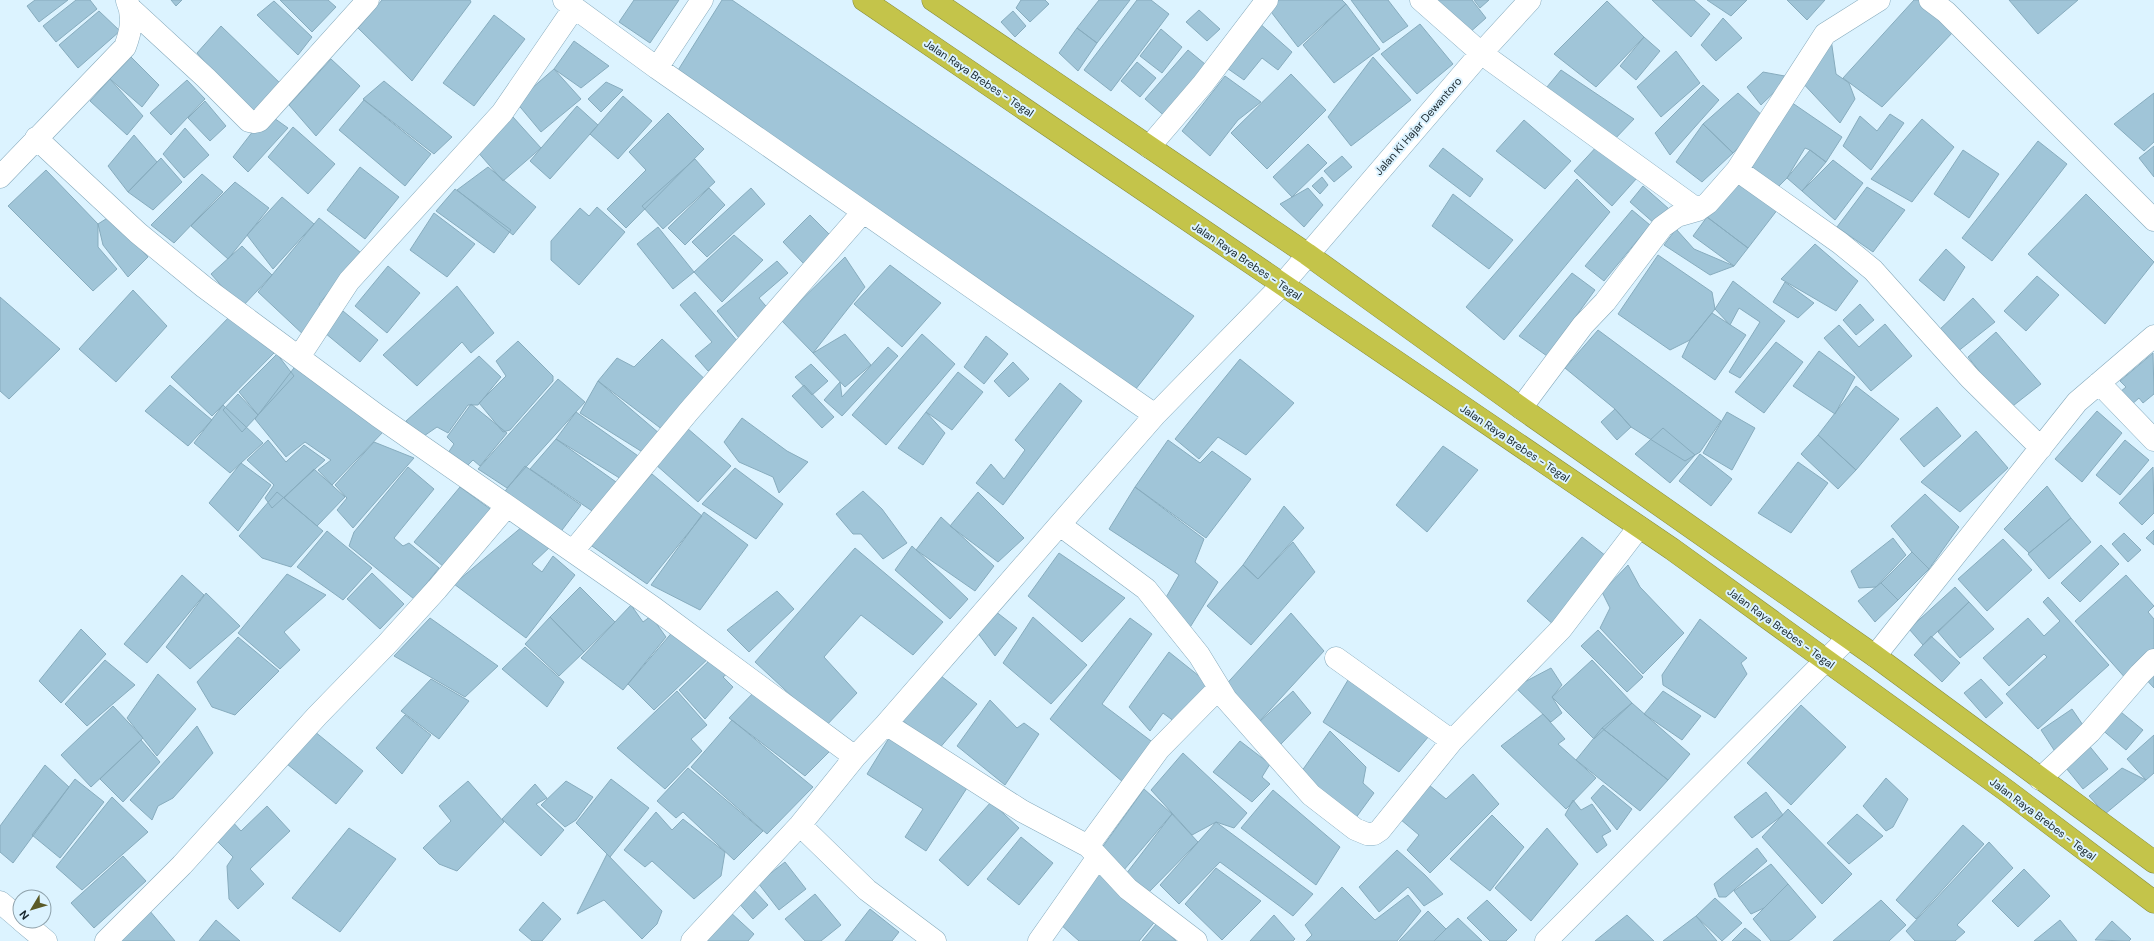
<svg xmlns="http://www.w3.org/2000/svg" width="2154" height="941" viewBox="0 0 2154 941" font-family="'DM Sans',sans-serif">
	<rect width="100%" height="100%" fill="#dcf3ff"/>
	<path fill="#a0c5d8" stroke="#87acbe" d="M35 0H68L39 22 27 6Z
		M76 0H90L97 9 56 42 43 26Z
		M171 0H182L176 6Z
		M280 0H328L336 7 312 32Z
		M382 0H470L471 2 412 81 358 28Z
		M634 0H679L650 43 619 22Z
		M722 0H732L1194 316 1131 395 675 75Z
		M1021 0H1045L1049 4 1030 22 1016 8Z
		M1099 0H1130L1097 43 1077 28Z
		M1137 0H1151L1169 14 1111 91 1084 70Z
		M1269 0H1342L1346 4 1298 47 1265 4Z
		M1351 0H1388L1408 26 1383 43Z
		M1435 0H1472L1486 18 1468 34Z
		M1474 0H1489L1480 8Z
		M1652 0H1694L1710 14 1691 37Z
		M1707 0H1747L1731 16Z
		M1787 0H1825L1807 20Z
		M1914 0H1921L1954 31 1882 107 1843 78Z
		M2009 0H2078L2038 34Z
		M274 1 312 37 298 55 257 15Z
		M1607 1 1644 37 1596 87 1554 54Z
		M1346 4 1380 49 1334 83 1303 45Z
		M1199 10 1220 29 1207 41 1186 22Z
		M99 11 120 31 78 68 59 45Z
		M1013 11 1026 26 1015 37 1001 22Z
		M494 15 525 39 474 106 443 83Z
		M1723 18 1742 38 1716 61 1701 45Z
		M1258 22 1292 52 1278 70 1262 58 1244 80 1224 66Z
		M1420 24 1453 64 1417 94 1381 54Z
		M221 26 283 86 254 118 197 53Z
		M1077 28 1097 43 1078 71 1059 53Z
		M1161 29 1182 47 1162 73 1140 56Z
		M1644 37 1660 51 1636 80 1620 66Z
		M1831 39 1836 74 1849 83 1855 99 1840 123 1799 79Z
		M574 41 609 66 581 88 554 69Z
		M1188 50 1211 69 1168 119 1145 99Z
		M1676 51 1700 83 1661 117 1637 87Z
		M131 57 159 85 142 107 110 79Z
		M1373 57 1411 100 1351 146 1328 117Z
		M331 59 360 86 316 136 289 105Z
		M1137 62 1156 78 1140 97 1121 81Z
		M554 69 581 99 541 132 516 102Z
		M1561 70 1634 119 1613 141 1542 93Z
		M1763 72 1790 77 1761 105 1747 87Z
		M1291 74 1326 110 1267 169 1231 133Z
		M1225 76 1261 102 1238 120 1210 156 1182 131Z
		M110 79 143 116 127 135 90 101Z
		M187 80 205 99 171 135 150 113Z
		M384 81 452 137 434 154 363 99Z
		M606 82 623 90 601 112 588 99Z
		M1703 85 1719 100 1670 155 1655 133Z
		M1738 93 1766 119 1733 153 1703 124Z
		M2154 93V142L2144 151 2114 124Z
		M623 96 652 121 618 159 590 134Z
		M364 100 431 154 405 186 339 130Z
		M1788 100 1842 137 1826 162 1810 150 1805 148 1787 178 1776 189 1743 166Z
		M205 101 226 126 210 141 188 118Z
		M577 106 598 125 550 179 530 161Z
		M267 113 288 128 248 172 233 157Z
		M668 113 704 149 626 228 607 209 646 170 629 152Z
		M1890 114 1904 123 1871 170 1843 146 1860 116 1877 131Z
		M513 117 541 148 503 181 476 150Z
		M1922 119 1954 147 1912 202 1871 179Z
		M1524 120 1571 161 1545 189 1496 151Z
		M1703 124 1733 153 1702 182 1676 162Z
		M293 127 335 164 308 194 268 157Z
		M185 128 209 155 184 178 163 154Z
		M134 135 157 162 128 192 108 166Z
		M2038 141 2067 164 1992 261 1962 238Z
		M1308 144 1327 163 1292 197 1273 177Z
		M1599 144 1637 178 1612 206 1574 171Z
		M2154 146V177L2139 158Z
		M1443 148 1483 179 1470 197 1429 166Z
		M1810 150 1826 162 1802 191 1787 178Z
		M1963 150 1999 174 1969 218 1934 194Z
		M1342 156 1352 167 1334 182 1324 171Z
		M161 158 182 182 153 210 128 192Z
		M695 159 715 182 663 229 642 206Z
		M1833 160 1863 183 1835 220 1802 191Z
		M360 167 399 197 365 239 327 210Z
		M488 167 536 207 513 235 457 190Z
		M46 170 98 224V247L117 269 93 291 8 206Z
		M202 174 223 192 174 243 151 225Z
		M1322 177 1328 185 1320 194 1312 186Z
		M1577 179 1610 212 1504 340 1466 307Z
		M1741 180 1778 209 1748 248 1707 217Z
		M235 182 269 208 228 259 191 226Z
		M1643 186 1669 209 1655 224 1630 202Z
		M1867 187 1905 210 1873 252 1837 227Z
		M709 188 725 205 685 245 668 228Z
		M751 188 765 204 707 257 692 242Z
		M1308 188 1323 205 1304 227 1280 204Z
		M455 189 511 230 494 253 436 211Z
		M1453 194 1513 240 1489 269 1432 226Z
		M2086 194 2154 262 2105 324 2028 254Z
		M282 197 314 224 273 269 247 235Z
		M597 207 625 232 579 285 551 260V241L580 208 589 216Z
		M1632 210 1650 225 1604 281 1585 266Z
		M434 213 475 244 447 277 410 250Z
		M810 215 831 236 804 264 783 242Z
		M109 217 148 257 128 277 103 245 98 224Z
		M1707 217 1748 248 1734 266 1693 236Z
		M319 218 361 253 319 304 324 313 307 338 258 292Z
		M658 227 694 272 673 289 637 244Z
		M1676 229 1694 249 1734 266 1710 275 1664 245Z
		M734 235 763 260 722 302 694 272Z
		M1815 244 1858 281 1836 311 1781 279Z
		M242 246 272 275 241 308 211 274Z
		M1946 249 1965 267 1944 301 1919 280Z
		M1658 255 1712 292 1715 309 1690 340 1670 350 1618 314Z
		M845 257 865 287 813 353 781 320Z
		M777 261 788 273 759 298 771 312 739 338 717 311Z
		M890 265 941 303 902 347 854 304Z
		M388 266 420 293 387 333 355 306Z
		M1572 273 1595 290 1547 356 1519 336Z
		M2037 276 2059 295 2026 331 2004 311Z
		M1733 281 1785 321 1740 378 1729 372 1760 322 1739 308 1730 325 1715 309Z
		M1785 282 1814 303 1798 318 1773 302Z
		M457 286 494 333 471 353 462 342 417 386 383 355Z
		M133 290 167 326 116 382 79 349Z
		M695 292 739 343 708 371 695 356 712 342 680 305Z
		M0 297 60 349 9 399 0 391Z
		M1973 298 1995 322 1957 352 1938 331Z
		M1860 304 1874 320 1856 335 1843 320Z
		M343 311 378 340 360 362 325 333Z
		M1712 313 1746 335 1715 380 1682 357 1690 340Z
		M232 314 274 353 212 416 171 377Z
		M1885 324 1912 356 1871 391 1824 338 1839 325 1859 347Z
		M1598 330 1721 421 1700 452 1685 461 1631 427 1615 409 1565 368Z
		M1996 332 2041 384 2009 409 1968 357Z
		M845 334 871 365 845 387 813 353Z
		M922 334 955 364 886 445 852 415Z
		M986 336 1008 354 984 384 964 367Z
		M662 339 709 383 663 430 598 381 617 358 634 367Z
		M518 341 553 376V381L510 430 503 432 479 403 506 376 496 361Z
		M1776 342 1803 362 1764 413 1735 392Z
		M888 347 898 356 842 416 824 400 840 382 842 397Z
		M1819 351 1855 377 1835 414 1793 386Z
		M2153 353 2154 394 2143 403 2139 398 2131 405 2120 392 2126 387 2120 381Z
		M277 354 294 376 258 415 239 392Z
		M479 356 501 377 478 405H468L448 433 437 427 421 438 406 421Z
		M1240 359 1294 403 1246 455 1218 437 1199 459 1175 439Z
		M1013 362 1029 379 1009 397 994 381Z
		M297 364 384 431 332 485 318 470 331 460 305 442 286 457 255 419Z
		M811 364 828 381 812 395 795 377Z
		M958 372 983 392 952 430 926 412Z
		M558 379 585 402 507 488 478 469Z
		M598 381 660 434 644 453 580 413Z
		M1060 383 1082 401 1003 505 976 483 991 464 1004 479 1025 450 1015 440Z
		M170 385 212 420 188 446 145 411Z
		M804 385 834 417 822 428 792 396Z
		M1856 386 1899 419 1856 470 1818 435Z
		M238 394 258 415 242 432 223 410Z
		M471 404 507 433 480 466 473 460 466 467 448 453 454 444 447 437Z
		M223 405 263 443 230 473 194 443Z
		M1937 407 1961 436 1924 467 1900 439Z
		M1615 409 1631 427 1617 440 1601 422Z
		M2097 411 2122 433 2082 482 2055 459Z
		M576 412 641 458 626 482 556 439Z
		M926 412 945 433 923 465 898 448Z
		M1727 412 1755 428 1732 470 1703 453Z
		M742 418 787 451 808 462 779 493 773 477 739 462 724 442Z
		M687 428 731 466 698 502 655 464Z
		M1663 428 1695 455 1670 483 1635 454Z
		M1976 431 2008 468 1960 512 1921 482Z
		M1818 435 1856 470 1838 489 1801 454Z
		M556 439 623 487 598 515 530 469Z
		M268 440 286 462 304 445 325 460 272 508 265 498 274 485 247 460Z
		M1168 440 1200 463 1212 451 1251 479 1206 538 1135 487Z
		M2125 440 2149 460 2120 495 2096 475Z
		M374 442 414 458 353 528 337 510 347 498 335 485Z
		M1443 446 1478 470 1427 532 1396 505Z
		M1700 454 1732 479 1711 506 1679 481Z
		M1798 462 1828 483 1791 533 1758 513Z
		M241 463 271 485 238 531 209 503Z
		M525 466 581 505 559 534 502 495Z
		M408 467 434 489 394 538 403 546 409 543 439 568 414 599 349 546 354 532Z
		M2153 467 2154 513 2142 525 2119 503Z
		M735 468 783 504 756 539 702 504Z
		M314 469 345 497 317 526 284 498Z
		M652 474 702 516 647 584 589 544Z
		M2047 486 2071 518 2029 553 2004 529Z
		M460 487 493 511 444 567 414 542Z
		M1135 487 1204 539 1195 562 1218 582 1189 629 1161 606 1179 575 1109 529Z
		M863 491 882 509 907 543 883 559 861 534H853L836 514Z
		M277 492 323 531 291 567 262 558 239 536Z
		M978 492 1024 538 998 562 950 526Z
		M1925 494 1959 527 1929 569 1912 552 1891 526Z
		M1284 506 1304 528 1258 579 1243 565Z
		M704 512 748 545 700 610 651 585Z
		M941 517 994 566 975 591 916 550Z
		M2071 518 2091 542 2049 579 2028 554Z
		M523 526 552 545 532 564 542 572 553 556 575 575 526 638 454 584Z
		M2154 530V545L2146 538Z
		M327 531 372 568 343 600 297 567Z
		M2124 533 2141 550 2128 562 2112 544Z
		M1582 537 1611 560 1555 626 1527 601Z
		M1893 538 1906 555 1876 587 1859 588 1851 571Z
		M2003 539 2032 570 1987 611 1958 579Z
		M1293 542 1315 572 1251 645 1207 606 1243 565 1258 579Z
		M2101 545 2119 564 2080 602 2061 583Z
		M912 546 968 599 950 619 895 570Z
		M855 548 943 622 913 655 861 615 824 657 857 693 825 727 755 662Z
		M1912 552 1929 569 1898 600 1881 583Z
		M1059 553 1125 598 1082 642 1028 596Z
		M1628 565 1640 587 1684 633 1643 674 1600 628 1610 608 1602 592Z
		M372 573 404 604 380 629 347 599Z
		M287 574 326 595 284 632 300 650 280 669 238 633Z
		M182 575 204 595 147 663 124 644Z
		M2126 575 2154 606 2148 612 2154 619V656L2127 680 2075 621Z
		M1881 583 1898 600 1875 622 1858 601Z
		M580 587 615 622 584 652 550 617Z
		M1955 587 1969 602 1923 645 1909 629Z
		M777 591 794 609 749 652 727 630Z
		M206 593 240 626 190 669 166 647Z
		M2048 597 2109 665 2038 729 2006 694 2047 657 2044 654 2009 686 1983 658 2028 618 2044 636 2060 621 2043 602Z
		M1969 602 1994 629 1960 658 1938 632Z
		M631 605 643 622 651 616 666 637 623 690 581 658Z
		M995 611 1017 628 995 656 977 632Z
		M1291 613 1324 651 1258 723 1221 690Z
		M550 617 584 652 559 676 525 644Z
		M1033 617 1087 665 1051 704 1003 663Z
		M430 618 498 666 465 697 394 656Z
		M1130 618 1152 634 1102 704 1155 744 1124 783 1050 719Z
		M1700 619 1747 658 1741 663 1747 674 1715 718 1663 685 1662 675Z
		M81 629 106 654 61 703 39 681Z
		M675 629 712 655 654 710 628 684Z
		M1598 630 1643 677 1627 692 1581 646Z
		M1931 636 1960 663 1942 682 1914 655Z
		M238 637 279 671 235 715 212 707 197 682Z
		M525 647 564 682 547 707 502 669Z
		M1169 652 1214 688 1179 725 1163 713 1150 731 1129 707Z
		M714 656 732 670 723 677 733 687 705 719 679 690Z
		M105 660 135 685 87 726 65 704Z
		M1592 660 1632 703 1594 739 1552 697Z
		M2154 664V688L2142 675Z
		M1551 668 1562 685 1552 697 1562 713 1551 722 1515 687Z
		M158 674 196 709 157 756 127 718Z
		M941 676 977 704 938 750 902 720Z
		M431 679 469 701 439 739 401 711Z
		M1981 679 2003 703 1986 718 1964 693Z
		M1348 680 1429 736 1399 772 1323 722Z
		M757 689 835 746 805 776 729 718Z
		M677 691 707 725 691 739 702 751 665 789 617 748Z
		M1293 691 1311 713 1281 744 1258 723Z
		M1663 691 1701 716 1682 740 1644 714Z
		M990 700 1017 728 1024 723 1039 734 1005 785 957 746Z
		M1632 703 1690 754 1668 780 1602 728Z
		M1801 705 1846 747 1791 805 1747 763Z
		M113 706 143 738 91 787 61 755Z
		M2116 708 2143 730 2126 750 2100 728Z
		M2072 709 2087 731 2056 753 2041 730Z
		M1543 714 1565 739 1558 744 1596 778 1566 809 1501 746Z
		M405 715 431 735 402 774 376 748Z
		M732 720 813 787 767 834 691 767Z
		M197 726 213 753 173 798 158 806 152 820 130 800Z
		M1602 728 1668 780 1640 811 1576 760Z
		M314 731 363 771 336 804 287 764Z
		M1330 731 1366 767 1363 783 1374 793 1355 819 1299 775Z
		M2154 735V773L2146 780 2127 759Z
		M889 738 967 788 926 851 905 837 923 809 867 774Z
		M141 740 160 762 123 802 100 779Z
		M1240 741 1270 764 1262 777 1270 784 1252 802 1213 772Z
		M2087 743 2108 769 2083 789 2062 763Z
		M1183 753 1247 813 1234 828 1216 822 1192 835 1151 790Z
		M45 765 69 787 13 863 0 852V826Z
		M688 768 763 831 734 860 683 812 676 818 657 801Z
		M2122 768 2146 780 2105 814 2089 796Z
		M1473 774 1499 804 1430 873 1407 850 1419 835 1400 819 1429 785 1446 799Z
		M1886 778 1908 799 1893 827 1886 831 1863 806Z
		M75 779 104 802 60 858 32 835Z
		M611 779 649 808 610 857 576 823Z
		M468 781 504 822 457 871 439 864 423 848 451 821 439 806Z
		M566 781 593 797 576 820 565 827 541 805Z
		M535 784 547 798 536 804 564 830 541 856 502 819Z
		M1603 785 1632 809 1617 830 1591 798Z
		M1144 789 1172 814 1123 871 1101 849Z
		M1273 790 1340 847 1316 885 1241 828Z
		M1766 792 1783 815 1752 838 1734 817Z
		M112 797 148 832 82 890 56 867Z
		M1573 800 1581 810 1592 804 1611 831 1602 836 1607 845 1597 853 1565 815Z
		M991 802 1019 828 968 886 939 860Z
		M267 806 290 831 250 869 264 884 238 909 229 899 227 866 233 857 212 836 230 819 241 831Z
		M1788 809 1852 874 1822 904 1762 837Z
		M656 812 672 830 683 819 725 852 721 876 694 899 652 861 645 867 624 850Z
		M1172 814 1198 842 1149 892 1126 874Z
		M1857 814 1883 836 1849 864 1827 843Z
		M1492 815 1524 847 1490 891 1450 859Z
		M1216 822 1313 894 1293 916 1220 862 1179 904 1160 885Z
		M1963 825 1984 844 1916 919 1896 900Z
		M349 828 396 859 340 932 292 898Z
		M1547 828 1578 864 1531 921 1495 888Z
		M1021 837 1053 863 1019 905 987 879Z
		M1989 842 2013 868 1957 925 1965 932 1955 941H1915L1906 931Z
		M1757 848 1767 861 1726 897H1719L1714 884Z
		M1397 850 1425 875 1443 894 1424 906 1408 887 1379 912 1359 887Z
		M607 854 662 911 657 924 642 939 604 900 577 914Z
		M123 856 146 881 94 928 71 903Z
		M785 862 806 889 779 910 758 883Z
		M1771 864 1788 884 1764 908 1751 914 1734 891Z
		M1216 868 1261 901 1222 940 1185 904Z
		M2024 869 2050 896 2018 927 1992 901Z
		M1099 872 1157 919 1139 941H1079L1060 924Z
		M1788 884 1816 917 1792 939 1788 941H1771L1753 919Z
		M751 887 768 905 753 919 736 900Z
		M1342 887 1375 920 1408 895 1421 911 1397 941H1306L1312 935 1305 925Z
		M815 894 841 925 821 941H805L785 919Z
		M1715 898 1742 923 1722 941 1696 916Z
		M1487 900 1517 930 1506 941H1490L1467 918Z
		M1881 900 1906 925 1889 941H1833Z
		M543 902 561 919 542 941H532L519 930Z
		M870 909 899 932 892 941H845Z
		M149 910 175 941H117Z
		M729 911 754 934 748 941H703Z
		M1428 911 1446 929 1434 941H1399Z
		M1274 915 1295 939 1293 941H1250Z
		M1627 915 1654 941H1595Z
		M1696 916 1717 941H1663Z
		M1458 918 1482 941H1434L1446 929Z
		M216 920 240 941H199Z
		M2060 920 2077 941H2034Z
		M2112 921 2131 939 2129 941 2095 940Z
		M1157 923 1176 941H1142Z
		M1745 928 1761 941H1732Z"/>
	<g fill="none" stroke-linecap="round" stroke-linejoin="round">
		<g stroke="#86aabc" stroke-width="23">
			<path id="minor" d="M564 0 657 68 1155 415
				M1421 0 1481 53 1698 210
				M1930 0 1946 12 2154 220
				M130 8 206 78 249 121 254 122 259 121 368 0
				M657 68 702 0
				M36 138 138 233 204 287 378 416 654 608 855 757
				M1149 147 1203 84 1267 0
				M1737 170 1840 243 1873 270 1970 378 2041 448
				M0 177 125 47C131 31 134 16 127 1
				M299 357 349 281 502 113 574 8
				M2099 383 2154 440
				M1521 408 1583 325 1605 302 1662 227 1677 216 1698 210 1708 203 1737 170 1825 34 1879 0
				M1060 525 1146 589 1199 655 1226 699 1311 795 1355 829 1367 834H1374L1380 830 1452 741 1561 629 1639 527
				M573 551 689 411 863 212
				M1875 656 2077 402 2154 336
				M1336 658 1452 741
				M886 724 1022 811 1088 846 1128 889 1196 941
				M2040 779 2090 732 2140 674 2154 660
				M800 825 867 890 935 941
				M1088 846 1159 749 1219 688
				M0 902 20 919
				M22 921 46 941
				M106 941 182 865 317 716 387 644 437 589 507 506
				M692 941 800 825 855 757 886 724 1155 415 1282 285 1475 60 1530 0
				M1039 941 1098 857
				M1546 941 1848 638"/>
		</g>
		<g stroke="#888d40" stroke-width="23">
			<path id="highway" d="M864 0 1672 549 2007 791 2154 902
				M933 0 1307 254 1521 408 1875 656 2154 862"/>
		</g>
		<use href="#minor" stroke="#fff" stroke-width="22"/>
		<use href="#highway" stroke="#c4c44a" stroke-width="22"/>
	</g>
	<g text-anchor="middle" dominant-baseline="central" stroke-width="4" stroke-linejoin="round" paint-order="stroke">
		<g font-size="11" fill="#18262d" stroke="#dcf3ff">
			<text transform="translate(979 78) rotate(34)">Jalan Raya Brebes - Tegal</text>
			<text transform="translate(1418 126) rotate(-49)">Jalan Ki Hajar Dewantoro</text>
			<text transform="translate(1247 261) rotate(34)">Jalan Raya Brebes - Tegal</text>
			<text transform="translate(1515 443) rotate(34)">Jalan Raya Brebes - Tegal</text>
			<text transform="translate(1781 628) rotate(36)">Jalan Raya Brebes - Tegal</text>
			<text transform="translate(2043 819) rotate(37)">Jalan Raya Brebes - Tegal</text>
		</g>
	</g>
	<g transform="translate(32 909) rotate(232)"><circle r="19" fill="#dcf3ff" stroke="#8ea1ab"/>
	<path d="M0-3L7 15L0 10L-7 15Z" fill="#5a5a27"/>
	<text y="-6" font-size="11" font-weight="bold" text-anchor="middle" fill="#18262d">N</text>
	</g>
</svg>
